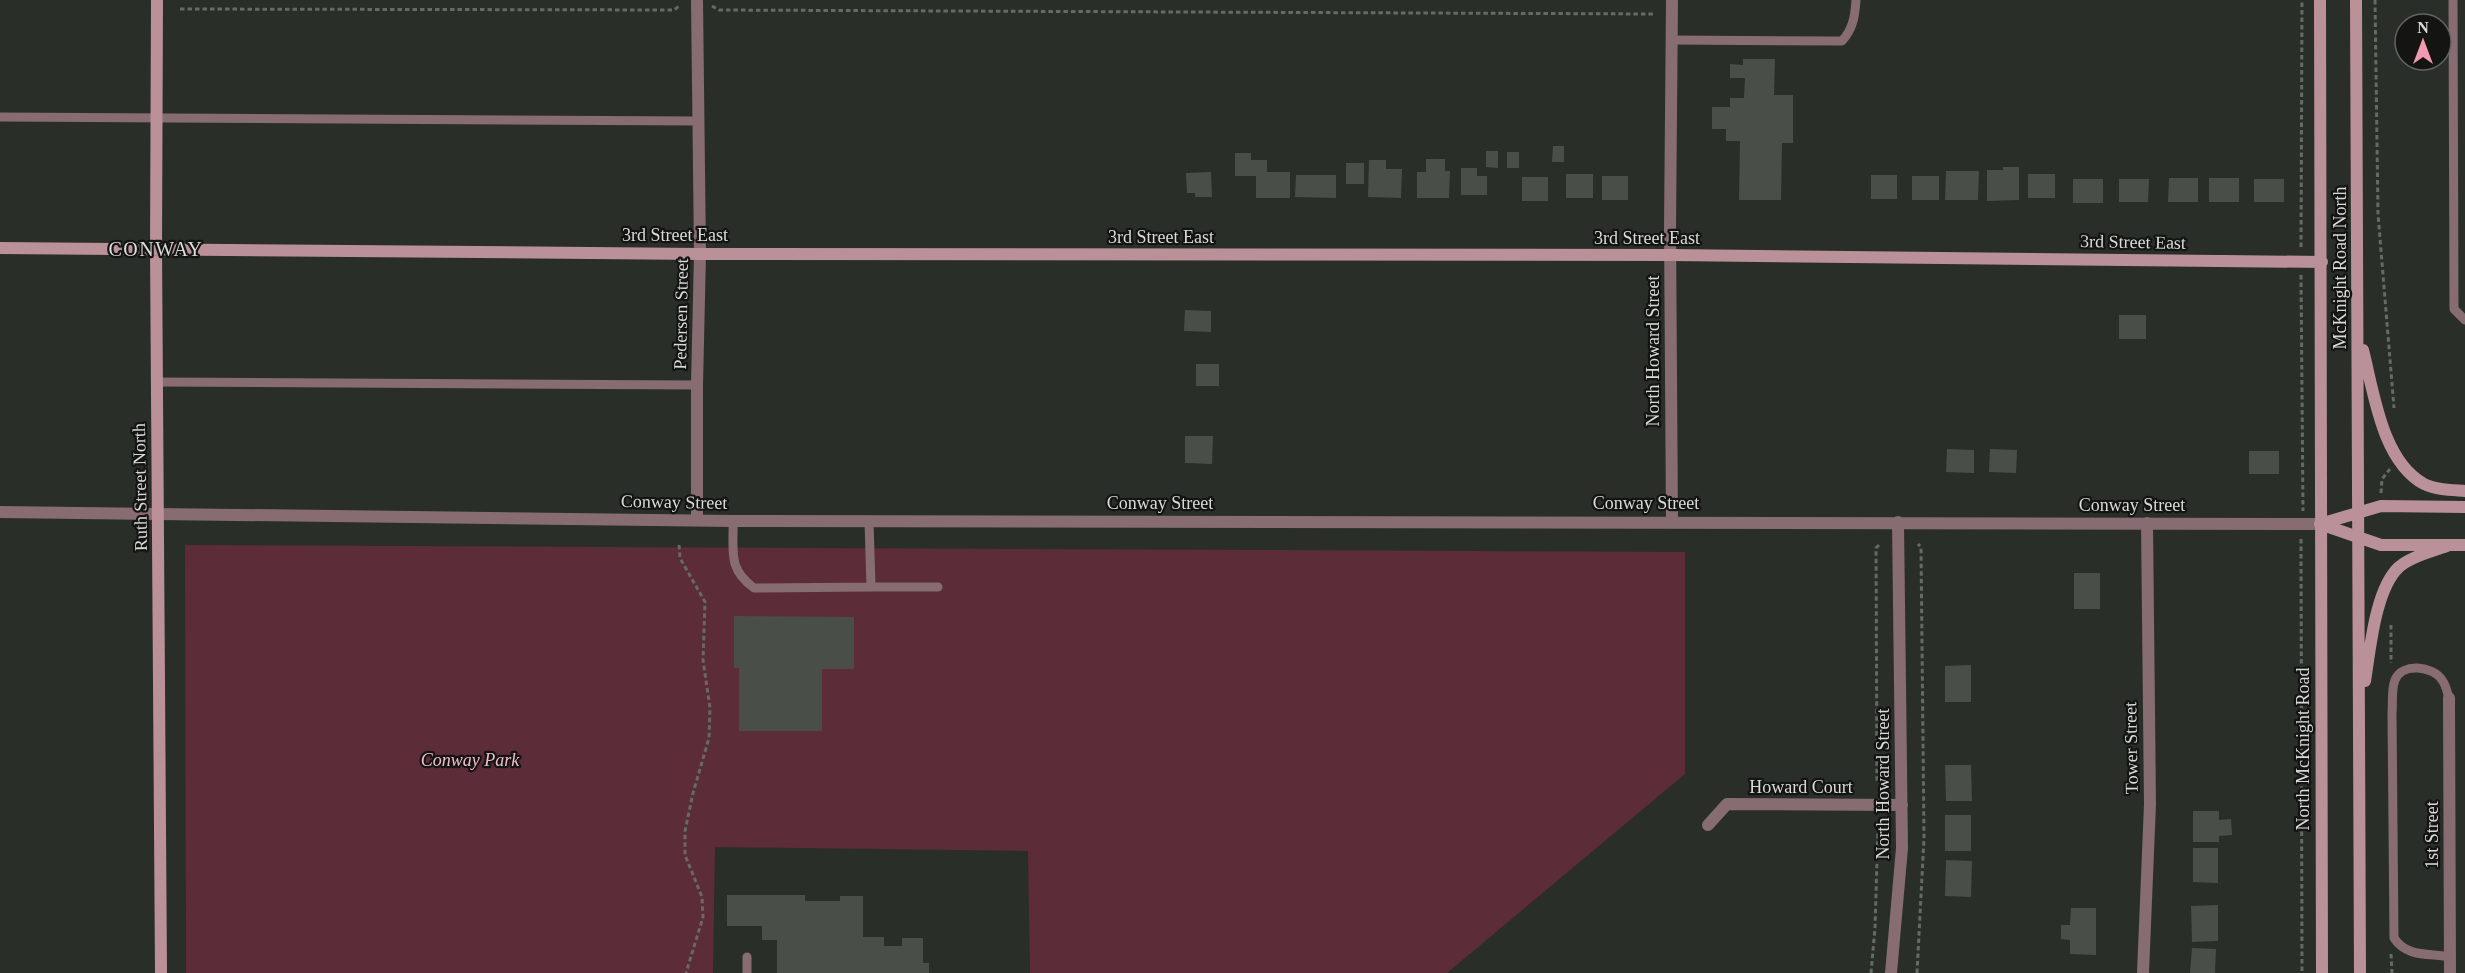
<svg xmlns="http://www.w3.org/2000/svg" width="2465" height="973" viewBox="0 0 2465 973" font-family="'Times New Roman',serif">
	<rect width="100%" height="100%" fill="#2a2e28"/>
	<path fill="#5c2c39" d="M185 545 1685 552V774L1447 973H1030L1028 851 715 847 713 973H186Z"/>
	<path fill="#4a4e48" d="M1743 59H1775L1774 95H1793V143H1782L1781 200H1739L1740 141H1726V129H1712V107H1730V98H1744L1745 78H1730V64L1743 65Z
		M1553 146H1564V162H1552Z
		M1486 151H1498V168L1486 167Z
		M1507 152H1519V168H1507Z
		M1235 153H1251V160H1267V172H1290V198H1256V176H1235Z
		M1426 159H1445V171H1450L1449 198H1417V172H1426Z
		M1369 160H1386V169H1402L1401 198 1368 197Z
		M1346 163H1364V184H1346Z
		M2003 167H2019V200L1987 201V170H2003Z
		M1461 168H1477V176H1487V195H1461Z
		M1946 171H1979L1978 200H1945Z
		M1211 172 1212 197H1195V193H1187L1186 173Z
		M1566 174H1593V198H1566Z
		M2028 174H2055V198H2028Z
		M1296 175H1336V198L1295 197Z
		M1871 175H1897V199H1871Z
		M1602 176H1628V200H1602Z
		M1912 176H1939V200H1912Z
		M1522 177H1548V201H1522Z
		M2169 178H2198V202H2168Z
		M2209 178H2239V202H2209Z
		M2073 179H2103V203H2073Z
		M2119 179H2149L2148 202H2119Z
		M2254 179H2284V202H2254Z
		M1185 310 1211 311V332L1184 331Z
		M2119 315H2146V339H2119Z
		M1196 364H1219V386H1196Z
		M1185 436H1213L1212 464 1185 463Z
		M1947 449 1974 450V473L1946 472Z
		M1990 449 2017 450 2016 473 1989 472Z
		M2249 451H2279V474H2249Z
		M2074 573H2100V609H2074Z
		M734 616 854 617V669H822V731H739V668H734Z
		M1971 665V702H1945V666Z
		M1945 765H1971L1972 801H1946Z
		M2193 811H2219V820L2231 819 2232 835 2219 836V842H2193Z
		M1945 815H1971V851H1945Z
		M2193 848H2218V883L2193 882Z
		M1946 860 1972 861 1971 897 1945 896Z
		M727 895H805V901H840V896H863V937H884V946H902V938H923V963H929V973H777V940H762V926H727Z
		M2218 905V941L2192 942 2191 906Z
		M2071 908H2096V955L2070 954V940L2061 939V925H2070Z
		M2192 948 2216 949 2215 973H2190Z"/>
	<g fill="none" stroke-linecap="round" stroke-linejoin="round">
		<path stroke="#666a65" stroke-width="3" stroke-dasharray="4.5 3" stroke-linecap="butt" d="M2375 0 2378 214 2394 408
			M712 6 719 10 1655 14
			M180 9 674 10 679 6
			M2301 247 2302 0
			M2301 275 2303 511
			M2381 493 2382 479 2390 469
			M2301 539 2302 973
			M679 545 680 558 705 602 703 660 710 708 709 738 693 793 685 831V855L702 897 703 917 686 973
			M1879 545 1876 548 1877 781 1881 784
			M2391 625V663
			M2391 954 2392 973
			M1871 973 1875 928 1878 826 1881 823
			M1917 973 1924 838 1921 547 1918 544"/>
		<path stroke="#876c72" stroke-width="9" d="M2453 0 2454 309 2465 320
			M1671 40 1842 41C1853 29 1855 16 1856 0
			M0 117 699 121
			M157 382 697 385
			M733 521C734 551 727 568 754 588L871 587 869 521
			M871 587H938
			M2449 698C2447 692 2446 685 2442 680 2433 666 2402 662 2395 680 2391 689 2393 704 2392 713L2394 938C2407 958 2430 953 2450 957
			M747 957V973"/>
		<path stroke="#876c72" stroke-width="12" d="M1672 0 1670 229 1672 521
			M0 512 733 521 2320 524
			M697 520V385L700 254 697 0
			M2449 698 2450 973
			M1708 825 1727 804 1902 805
			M1891 973 1902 848 1898 522
			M2143 973 2150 804 2147 523"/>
		<path stroke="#ba9099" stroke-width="12" d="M157 0 156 249 161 973
			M2320 0 2322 973
			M2356 0 2360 973
			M0 248 700 254 1671 255 2322 262
			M2363 350C2374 393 2382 461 2424 484 2436 490 2452 490 2465 491
			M2320 524 2381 545H2465
			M2320 524 2381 506 2465 507
			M2365 681C2370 651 2375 589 2399 567 2412 556 2434 551 2450 545"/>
	</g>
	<g text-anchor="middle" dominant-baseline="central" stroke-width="4.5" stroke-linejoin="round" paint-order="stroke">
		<g font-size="18" fill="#d9dbd8" stroke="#141513">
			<text x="675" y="235">3rd Street East</text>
			<text x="1161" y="237">3rd Street East</text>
			<text x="1647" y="238">3rd Street East</text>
			<text transform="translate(2133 242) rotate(1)">3rd Street East</text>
			<text transform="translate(2340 268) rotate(-90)">McKnight Road North</text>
			<text transform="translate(681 314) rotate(-89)">Pedersen Street</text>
			<text transform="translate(1653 351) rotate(-90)">North Howard Street</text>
			<text transform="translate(140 487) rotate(-91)">Ruth Street North</text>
			<text transform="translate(674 502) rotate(1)">Conway Street</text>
			<text x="1160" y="503">Conway Street</text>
			<text x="1646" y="503">Conway Street</text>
			<text x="2132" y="505">Conway Street</text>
			<text transform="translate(2131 748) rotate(-91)">Tower Street</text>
			<text transform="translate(2303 749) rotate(-90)">North McKnight Road</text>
			<text transform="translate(1883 784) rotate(-90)">North Howard Street</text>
			<text x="1801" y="787">Howard Court</text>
			<text transform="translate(2432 835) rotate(-90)">1st Street</text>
		</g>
		<g font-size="18" font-style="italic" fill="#f4beca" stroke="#141513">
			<text x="470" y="760">Conway Park</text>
		</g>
		<g font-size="20" letter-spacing="1.5" fill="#d9dbd8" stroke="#141513">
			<text x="156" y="249">CONWAY</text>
		</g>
	</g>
	<g transform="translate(2423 42)"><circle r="28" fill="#141513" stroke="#636462" stroke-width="1.5"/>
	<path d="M0-4.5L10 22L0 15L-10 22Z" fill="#f29aaf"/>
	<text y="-9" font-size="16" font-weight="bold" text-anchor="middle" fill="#d9dbd8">N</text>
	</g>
</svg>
